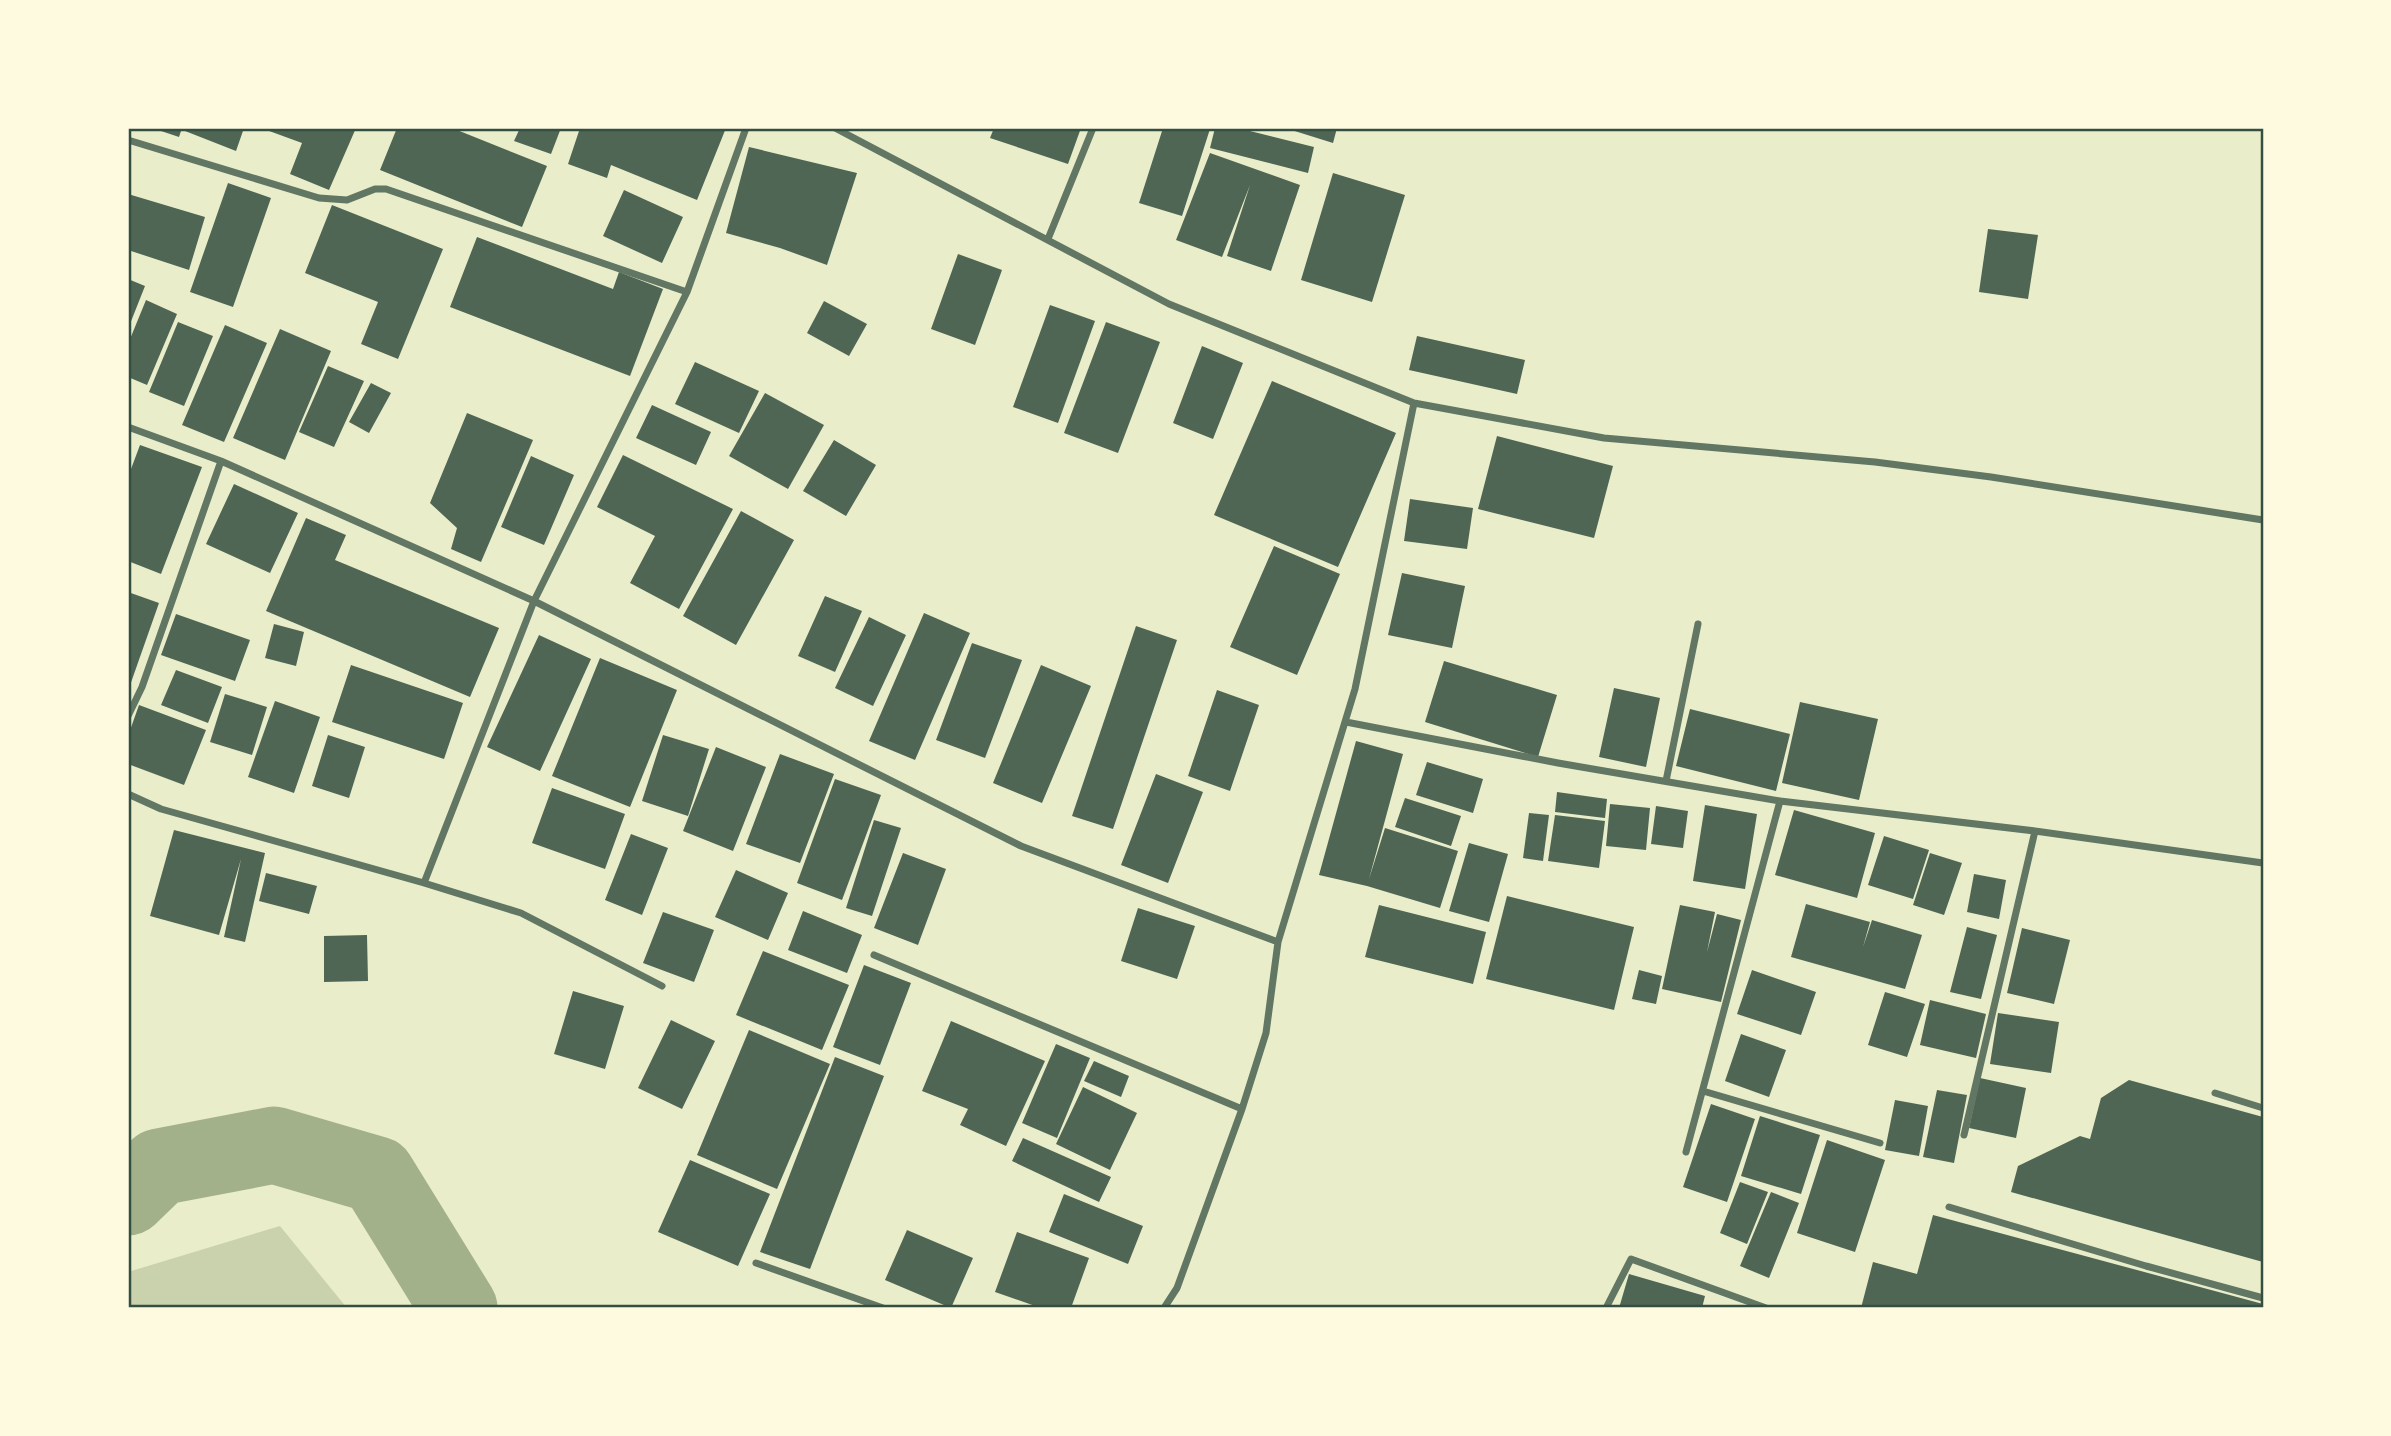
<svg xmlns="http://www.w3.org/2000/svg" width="2391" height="1436" viewBox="0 0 2391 1436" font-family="'Libre Baskerville',serif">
	<rect width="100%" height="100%" fill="#e9edc9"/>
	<path fill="#cad2ad" d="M280 1226 347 1308H128V1272Z"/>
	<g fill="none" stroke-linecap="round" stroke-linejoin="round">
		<path stroke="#a3b18a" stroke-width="77" d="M128 1197 159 1167 274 1145 377 1175 459 1308"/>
	</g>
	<path fill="#4f6655" d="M152 128H182L179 137Z
		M186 128H244L236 151 185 131Z
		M261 128H356L329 190 290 174 302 143Z
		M397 128H452L547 166 522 227 380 170Z
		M520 128H561L551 154 514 141Z
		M580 128H726L697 200 611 165 607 178 568 164Z
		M994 128H1081L1068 164 990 138Z
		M1163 128 1210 129 1182 216 1139 203Z
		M1215 128H1238L1314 147 1308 173 1210 148Z
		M1285 128H1337L1333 143Z
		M749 147 857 173 827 265 780 248 726 233Z
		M1210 153 1300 185 1271 271 1227 256 1250 185 1222 257 1176 240Z
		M1333 173 1405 195 1372 302 1301 280Z
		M228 183 271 198 233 307 190 292Z
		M624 190 683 217 662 263 603 236Z
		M128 194 205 217 189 270 128 250Z
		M332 205 443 249 398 359 361 344 378 302 305 273Z
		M1988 229 2038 235 2028 299 1979 292Z
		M477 237 613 289 619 272 663 289 630 376 450 307Z
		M958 254 1002 270 975 345 931 329Z
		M128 279 145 286 128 329Z
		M146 300 177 314 147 385 128 377V344Z
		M824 301 867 324 849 356 807 333Z
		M1050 305 1095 321 1058 423 1013 407Z
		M178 322 213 336 184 406 149 392Z
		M1106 322 1160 342 1118 453 1064 433Z
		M225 325 267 343 224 442 182 425Z
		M280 329 331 351 285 460 233 438Z
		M1417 336 1525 360 1517 394 1409 370Z
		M1202 346 1243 363 1213 439 1173 423Z
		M695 362 759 391 739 433 675 404Z
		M328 366 364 381 334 447 299 432Z
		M1272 381 1396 433 1338 567 1214 515Z
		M371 383 391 393 369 433 349 422Z
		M765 393 824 425 788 489 729 456Z
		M652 405 711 432 696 465 636 438Z
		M467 413 533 440 481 562 451 549 457 528 430 503Z
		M1497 436 1613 466 1594 538 1478 509Z
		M834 440 876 465 846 516 803 491Z
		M140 445 202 467 161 574 128 561V477Z
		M623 455 733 509 679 609 630 583 655 536 597 507Z
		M531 456 574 475 544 545 501 527Z
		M234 484 298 513 270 573 206 544Z
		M1410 499 1473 508 1467 549 1404 541Z
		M741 511 794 540 736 645 683 616Z
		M306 518 346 535 335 560 499 628 470 697 266 611Z
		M1274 546 1340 574 1297 675 1230 647Z
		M1402 573 1465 586 1452 648 1388 635Z
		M128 592 159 603 128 691Z
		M825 596 862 611 835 672 798 656Z
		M924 613 970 633 915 760 869 741Z
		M176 614 250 640 235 681 161 655Z
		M869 617 906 635 873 706 835 688Z
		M274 624 304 632 296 666 265 658Z
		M1136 626 1177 640 1113 829 1072 816Z
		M539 635 591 659 540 771 487 747Z
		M972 643 1022 660 985 758 936 740Z
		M600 658 677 690 630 807 552 776Z
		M1444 661 1557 695 1538 757 1425 722Z
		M351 665 463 703 444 759 332 722Z
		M1041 665 1091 686 1042 803 993 783Z
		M176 670 222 687 208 723 161 705Z
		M1614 688 1660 698 1646 767 1599 757Z
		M1217 690 1259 705 1230 791 1188 776Z
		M225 694 267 707 252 755 210 742Z
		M275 701 320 717 294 793 248 777Z
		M1800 702 1878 719 1859 800 1782 783Z
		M139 705 206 730 184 785 128 764V736Z
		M1690 709 1790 734 1776 791 1676 766Z
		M328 735 365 747 349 798 312 786Z
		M663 735 709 749 688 816 642 801Z
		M1356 741 1403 754 1369 879 1385 828 1458 851 1440 908 1367 886 1319 875Z
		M716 747 766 767 733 851 683 831Z
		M780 754 834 774 800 863 746 844Z
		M1427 762 1483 779 1473 813 1416 795Z
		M1156 774 1203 792 1168 883 1121 865Z
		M835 779 881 795 842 900 797 883Z
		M552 788 625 814 605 869 532 843Z
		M1557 792 1607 799 1605 818 1555 812Z
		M1405 798 1461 816 1451 846 1395 827Z
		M1610 804 1650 808 1646 850 1606 846Z
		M1705 805 1757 814 1745 889 1693 881Z
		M1656 806 1688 811 1683 848 1651 844Z
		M1794 810 1875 833 1857 898 1775 875Z
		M1529 813 1549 815 1543 861 1523 858Z
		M1555 815 1605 821 1599 868 1548 861Z
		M874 820 901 828 872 916 846 908Z
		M174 830 265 853 245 942 224 937 241 859 219 935 150 916Z
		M631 834 668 848 642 915 605 900Z
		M1884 836 1929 850 1913 899 1868 885Z
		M1469 843 1508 854 1489 922 1449 911Z
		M903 853 946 869 918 945 874 928Z
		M1930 853 1962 863 1944 915 1913 905Z
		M736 870 788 893 768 940 715 917Z
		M266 873 317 886 309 914 259 901Z
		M1974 874 2006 880 1999 919 1967 912Z
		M1507 896 1634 927 1614 1010 1486 979Z
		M1806 904 1870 922 1863 947 1872 920 1922 935 1905 989 1791 957Z
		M1379 905 1486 932 1473 984 1365 957Z
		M1680 905 1715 912 1707 952 1717 914 1741 920 1721 1002 1662 989Z
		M1138 908 1195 926 1177 979 1121 961Z
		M803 911 862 935 847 973 788 950Z
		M663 912 714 930 694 982 643 963Z
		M1967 927 1997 935 1981 999 1950 992Z
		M2022 928 2070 940 2054 1004 2007 993Z
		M367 935 368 981 324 982V936Z
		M763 951 849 985 822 1050 736 1015Z
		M864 965 911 983 880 1065 833 1047Z
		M1639 970 1662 976 1656 1004 1632 999Z
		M1752 970 1816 992 1801 1035 1737 1014Z
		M573 991 624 1006 605 1069 554 1054Z
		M1885 992 1925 1004 1907 1057 1868 1045Z
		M1930 1000 1986 1014 1976 1058 1920 1045Z
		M1998 1013 2059 1022 2051 1073 1990 1064Z
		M671 1020 715 1041 682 1109 638 1088Z
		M951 1021 1045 1061 1006 1146 960 1125 968 1109 922 1091Z
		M749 1030 830 1064 777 1189 697 1155Z
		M1741 1034 1786 1050 1769 1097 1725 1081Z
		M1056 1044 1090 1058 1057 1138 1022 1123Z
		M835 1057 884 1076 810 1269 760 1252Z
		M1094 1061 1129 1076 1121 1097 1084 1081Z
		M1980 1078 2026 1088 2016 1138 1969 1128Z
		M2129 1080 2263 1117V1262L2011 1192 2018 1166 2080 1136 2090 1139 2101 1098Z
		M1083 1087 1137 1113 1110 1170 1056 1144Z
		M1937 1090 1967 1095 1954 1163 1923 1157Z
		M1895 1100 1928 1106 1919 1156 1885 1150Z
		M1711 1104 1755 1119 1727 1202 1683 1187Z
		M1760 1116 1820 1135 1801 1194 1741 1176Z
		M1023 1138 1111 1177 1099 1202 1012 1161Z
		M1827 1140 1885 1160 1855 1252 1797 1233Z
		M690 1160 770 1194 738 1266 658 1232Z
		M1740 1182 1768 1192 1747 1244 1720 1233Z
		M1771 1192 1799 1203 1769 1278 1740 1266Z
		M1064 1194 1143 1226 1128 1264 1049 1232Z
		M1933 1215 2263 1304V1308H1861L1873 1262 1917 1274Z
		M907 1230 973 1258 951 1308 885 1280Z
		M1017 1232 1089 1258 1071 1308H1041L995 1292Z
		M1629 1274 1705 1296 1702 1308H1619Z"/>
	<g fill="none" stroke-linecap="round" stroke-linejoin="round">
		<path stroke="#617663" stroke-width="7" d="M835 128 1169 304 1414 403 1604 438 1875 462 1991 477 2263 520
			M128 140 319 198 347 200 375 189H386L687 292
			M1048 239 1093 128
			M128 427 221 461 534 601 1021 846 1278 942
			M128 716 142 687 221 461
			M1346 722 1558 763 1780 801 2035 831 2263 863
			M1666 781 1698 624
			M128 794 161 809 424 883 521 913 662 986
			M424 883 534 601 687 292 746 128
			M874 955 1242 1109
			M1703 1091 1880 1143
			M2215 1093 2263 1108
			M1964 1135 2035 831
			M1686 1152 1780 801
			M1949 1207 2146 1266 2263 1298
			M756 1263 883 1308
			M1164 1308 1177 1288 1242 1109 1266 1033 1278 942 1355 689 1414 403
			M1606 1308 1631 1259 1766 1308"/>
	</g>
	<rect width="2391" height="1436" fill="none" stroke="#fefae0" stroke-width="259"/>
	<rect x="130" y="130" width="2132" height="1176" fill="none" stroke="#344e41" stroke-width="2.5"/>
</svg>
